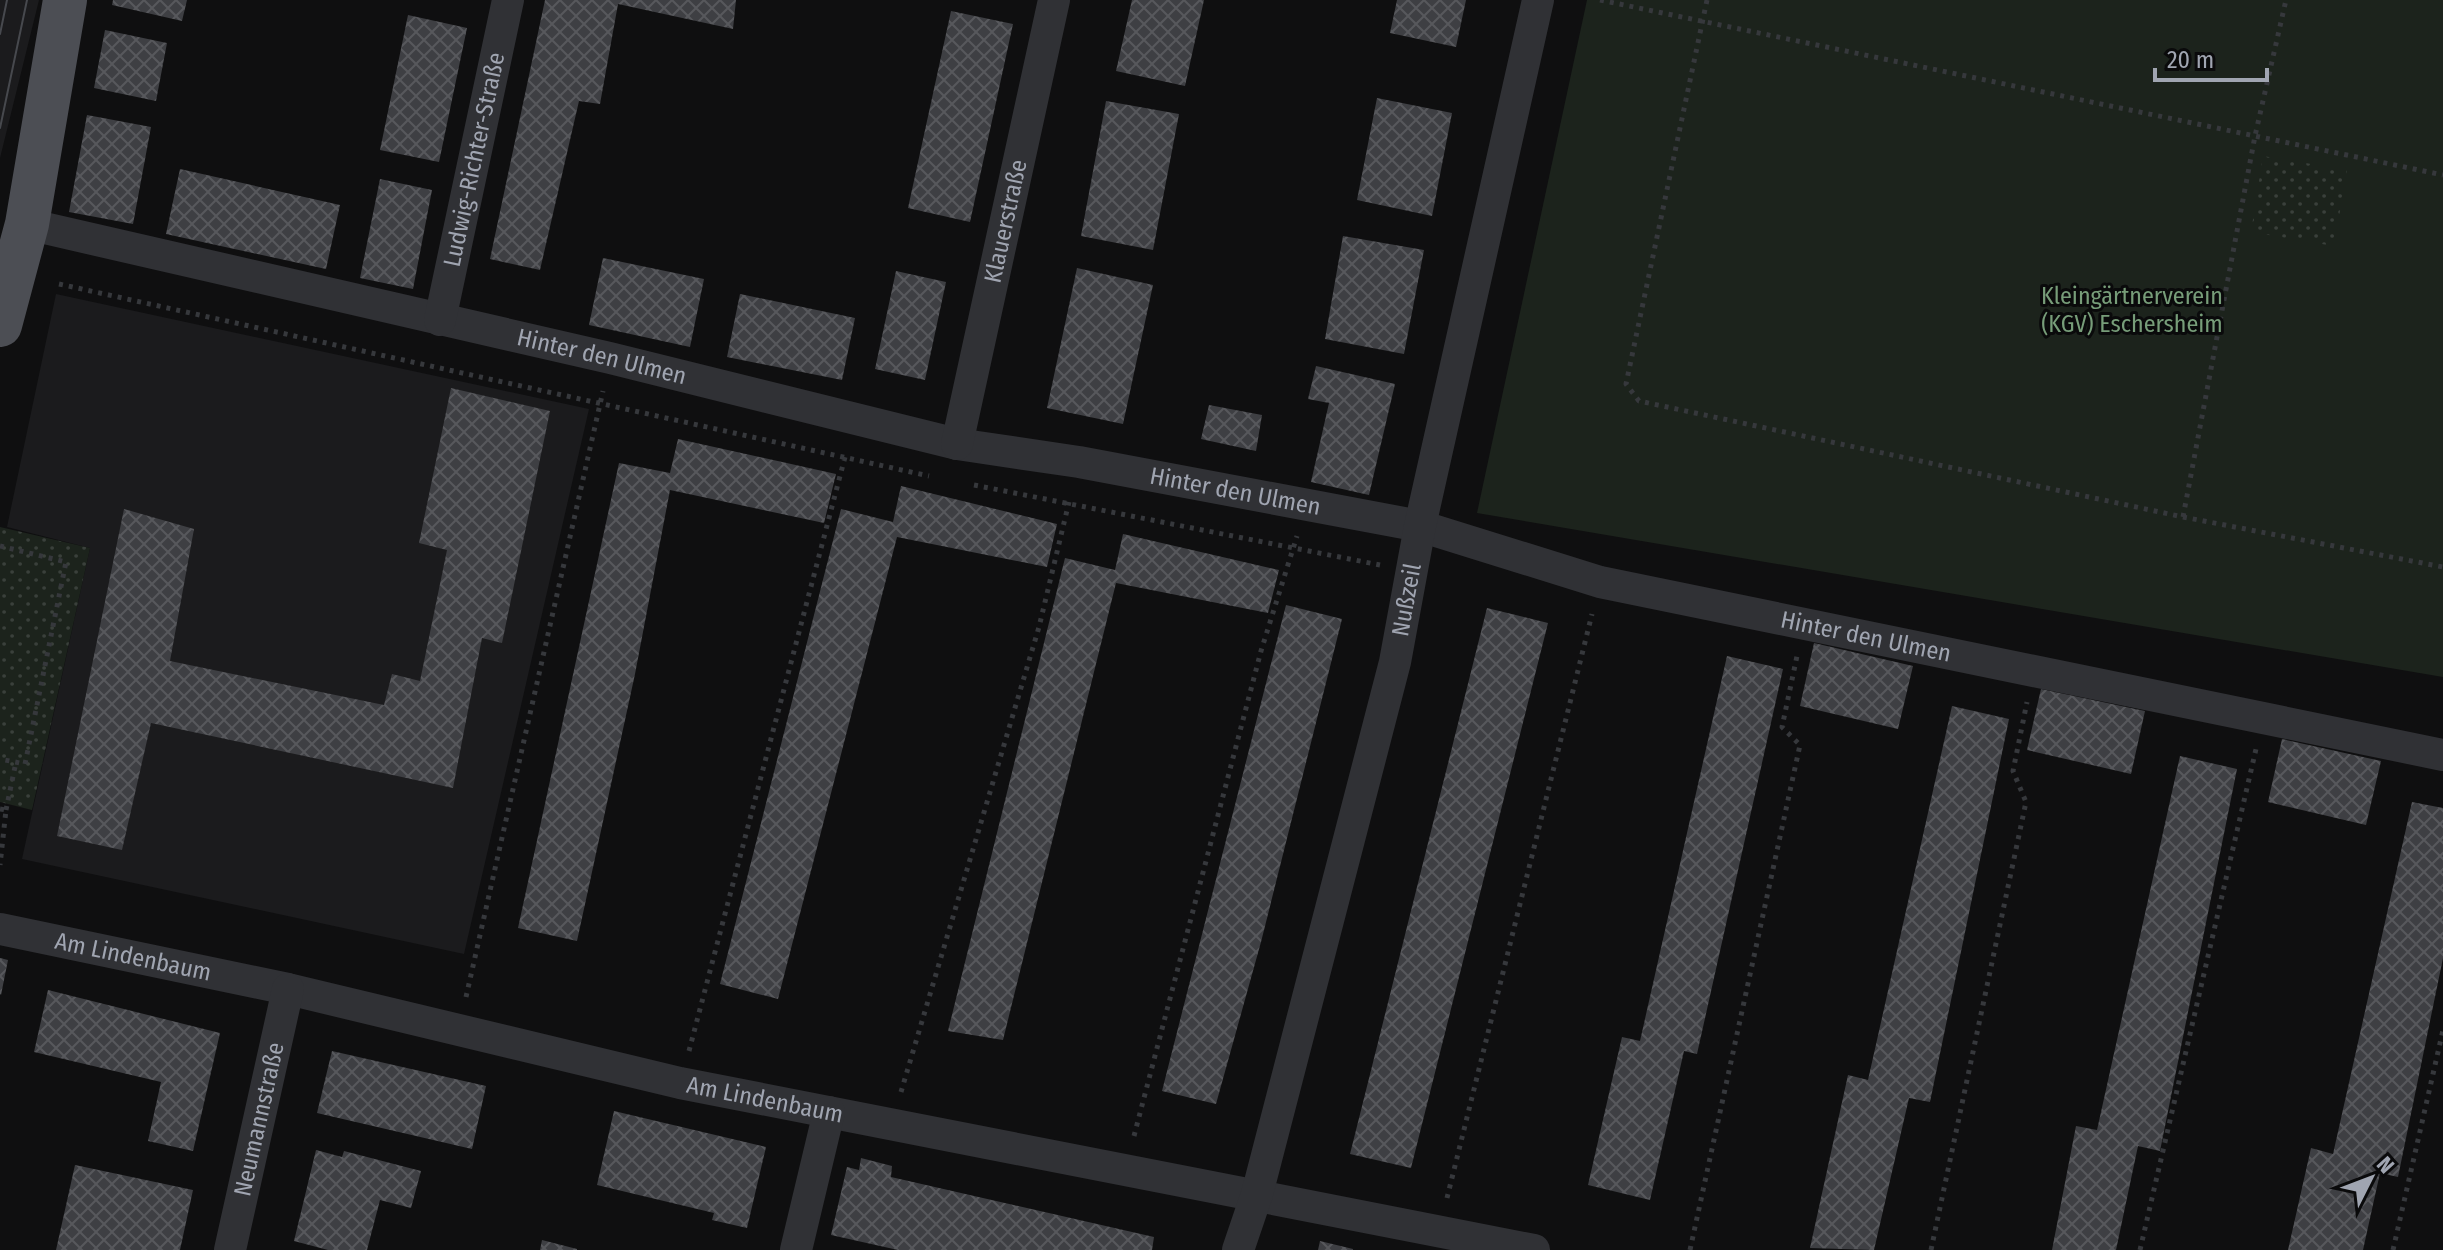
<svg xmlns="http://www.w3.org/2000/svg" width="2443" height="1250" viewBox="0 0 2443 1250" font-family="'Fira Sans Condensed',sans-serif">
	<defs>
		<pattern id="park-dots" width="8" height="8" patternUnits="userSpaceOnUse" patternTransform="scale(2)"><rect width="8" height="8" fill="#1c231c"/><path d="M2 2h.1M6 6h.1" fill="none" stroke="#3a403b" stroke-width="1.8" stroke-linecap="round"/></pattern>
		<pattern id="building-cross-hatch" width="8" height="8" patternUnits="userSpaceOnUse" patternTransform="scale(2)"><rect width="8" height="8" fill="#3e3f43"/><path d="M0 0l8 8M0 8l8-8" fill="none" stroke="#57585c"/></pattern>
	</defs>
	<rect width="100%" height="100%" fill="#0f0f10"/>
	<path fill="#1b1b1d" d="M0 0H39L0 158Z
		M56 294 589 409 464 954 22 859 90 548 7 527Z"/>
	<path fill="#1c231c" d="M1587 0H2443V677L1477 513Z"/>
	<path fill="url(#park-dots)" d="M2263 156 2347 170 2334 246 2251 232Z
		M0 527 90 548 32 810 0 802Z"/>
	<path fill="url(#building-cross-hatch)" d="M113 0H187L182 21 112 5Z
		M545 0H736L733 29 618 4 600 104 579 101 540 270 490 259Z
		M1132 0H1204L1185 86 1116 71Z
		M1397 0H1466L1456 47 1390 33Z
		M951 11 1013 24 970 222 908 208Z
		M408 15 467 28 439 162 380 150Z
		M105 30 167 43 156 101 94 88Z
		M1377 98 1452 113 1432 216 1357 200Z
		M1106 101 1179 114 1153 250 1081 236Z
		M87 115 151 127 133 224 69 212Z
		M180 169 340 205 326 269 166 234Z
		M380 179 432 190 413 289 360 278Z
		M1343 236 1424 250 1404 354 1325 339Z
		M603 258 704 279 690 347 589 325Z
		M1077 268 1153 285 1123 424 1047 408Z
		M896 271 946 282 925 380 875 369Z
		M740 294 855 318 842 380 727 357Z
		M1316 366 1395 384 1369 495 1311 482 1329 403 1308 399Z
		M451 388 550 411 502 643 482 638 453 788 151 723 122 850 57 836 124 509 194 529 170 661 384 705 392 674 420 681 447 550 419 543Z
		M1209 405 1262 415 1256 451 1201 439Z
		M678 439 836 474 824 523 670 490 635 674 577 941 518 928 619 463 670 473Z
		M901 486 1057 524 1047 567 897 537 778 999 720 984 841 509 893 522Z
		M1123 534 1279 570 1268 613 1116 583 1003 1040 948 1031 1065 558 1115 570Z
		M1286 605 1342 619 1261 942 1216 1104 1162 1091Z
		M1487 608 1548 623 1411 1168 1350 1154Z
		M1814 643 1913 666 1898 729 1800 706Z
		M1727 656 1783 669 1697 1054 1684 1051 1650 1200 1588 1185 1622 1037 1640 1041Z
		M2041 689 2145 711 2131 774 2027 750Z
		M1952 706 2009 719 1930 1102 1909 1098 1874 1250 1810 1248 1848 1075 1868 1080Z
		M2282 739 2381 761 2366 825 2268 802Z
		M2180 756 2237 769 2160 1151 2138 1146 2116 1250H2052L2076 1126 2097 1130Z
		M2412 802 2443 808V958L2398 1177 2380 1173 2363 1250H2288L2311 1148 2333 1154Z
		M0 958 8 960 1 995 0 994Z
		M48 990 220 1033 193 1151 148 1141 161 1082 34 1052Z
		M332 1051 486 1086 472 1149 317 1113Z
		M614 1111 766 1147 747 1228 712 1220 714 1213 597 1185Z
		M316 1150 342 1157 344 1151 421 1171 411 1208 380 1200 367 1250H328L294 1241Z
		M861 1158 892 1166 891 1177 1154 1237 1152 1250H898L831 1235 847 1167 859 1170Z
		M75 1165 193 1190 180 1250H56Z
		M542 1240 577 1249V1250H540Z
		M1320 1241 1353 1249V1250H1318Z"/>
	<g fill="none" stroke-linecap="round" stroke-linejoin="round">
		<path stroke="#36383c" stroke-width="5" stroke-dasharray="4 6" stroke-linecap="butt" d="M1600 0 2443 175
			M1707 0 1626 384 1639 401 2183 517 2443 567
			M59 284 929 476
			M974 485 1380 565
			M2183 517 2255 136 2286 0
			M0 546 66 562 25 764 0 759
			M0 809 6 810 0 865
			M6 810 16 762
			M466 997 603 391
			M689 1051 845 457
			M901 1092 1039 627 1069 502
			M1134 1136 1261 651 1297 536
			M1447 1198 1592 614
			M1690 1250 1800 745 1782 727 1797 656
			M1931 1250 2026 802 2013 771 2027 702
			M2140 1250 2256 749
			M2393 1250 2443 1030"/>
		<g stroke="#303135" stroke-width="32">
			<path id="s1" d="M27 224 610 358 957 444 1079 462 1420 526 1600 582 2443 755"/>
			<path id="s2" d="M440 320 508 0"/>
			<path id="s3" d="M957 444 1054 0"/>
			<path id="s4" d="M0 929 288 989 680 1083 1534 1250"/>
			<path id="s5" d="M230 1250 288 989"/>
			<path d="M796 1250 829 1112"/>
			<path id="s6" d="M1238 1250 1257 1194 1395 662 1420 526 1538 0"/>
		</g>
		<path stroke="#4c4e54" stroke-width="44" d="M0 325 27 224 65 0"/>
		<path stroke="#47494e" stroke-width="2" d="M0 34 7 0
			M0 128 27 0"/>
	</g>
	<g text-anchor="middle" stroke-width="6" stroke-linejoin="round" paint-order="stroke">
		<g font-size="24" fill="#a0a5b1" stroke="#0a0a0b">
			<text dy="8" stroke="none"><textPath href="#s2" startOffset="164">Ludwig-Richter-Straße</textPath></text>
			<text dy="8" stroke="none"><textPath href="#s3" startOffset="228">Klauerstraße</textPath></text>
			<text dy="8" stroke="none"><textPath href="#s1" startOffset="590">Hinter den Ulmen</textPath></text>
			<text dy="8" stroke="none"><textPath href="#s1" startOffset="1238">Hinter den Ulmen</textPath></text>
			<text dy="8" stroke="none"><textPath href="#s6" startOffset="672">Nußzeil</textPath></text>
			<text dy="8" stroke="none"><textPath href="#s1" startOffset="1886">Hinter den Ulmen</textPath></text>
			<text dy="8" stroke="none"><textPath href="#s4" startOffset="136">Am Lindenbaum</textPath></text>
			<text dy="8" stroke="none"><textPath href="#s4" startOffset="784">Am Lindenbaum</textPath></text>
			<text dy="8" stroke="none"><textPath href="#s5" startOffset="134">Neumannstraße</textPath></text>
		</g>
		<g font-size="24" fill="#779d79" stroke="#0a0a0b">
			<text x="2132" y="304">Kleingärtnerverein<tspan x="2132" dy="28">(KGV) Eschersheim</tspan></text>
		</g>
	</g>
	<g transform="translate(2371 1178) rotate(48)" stroke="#0a0a0b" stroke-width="6" paint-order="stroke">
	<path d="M0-6L14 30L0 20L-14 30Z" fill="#a0a5b1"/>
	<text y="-12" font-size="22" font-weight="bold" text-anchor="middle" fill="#a0a5b1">N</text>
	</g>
	<path d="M2155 68v12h112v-12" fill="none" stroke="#a0a5b1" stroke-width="4"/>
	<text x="2167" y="68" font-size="24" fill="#a0a5b1" stroke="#0a0a0b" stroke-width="6" paint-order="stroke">20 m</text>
</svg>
